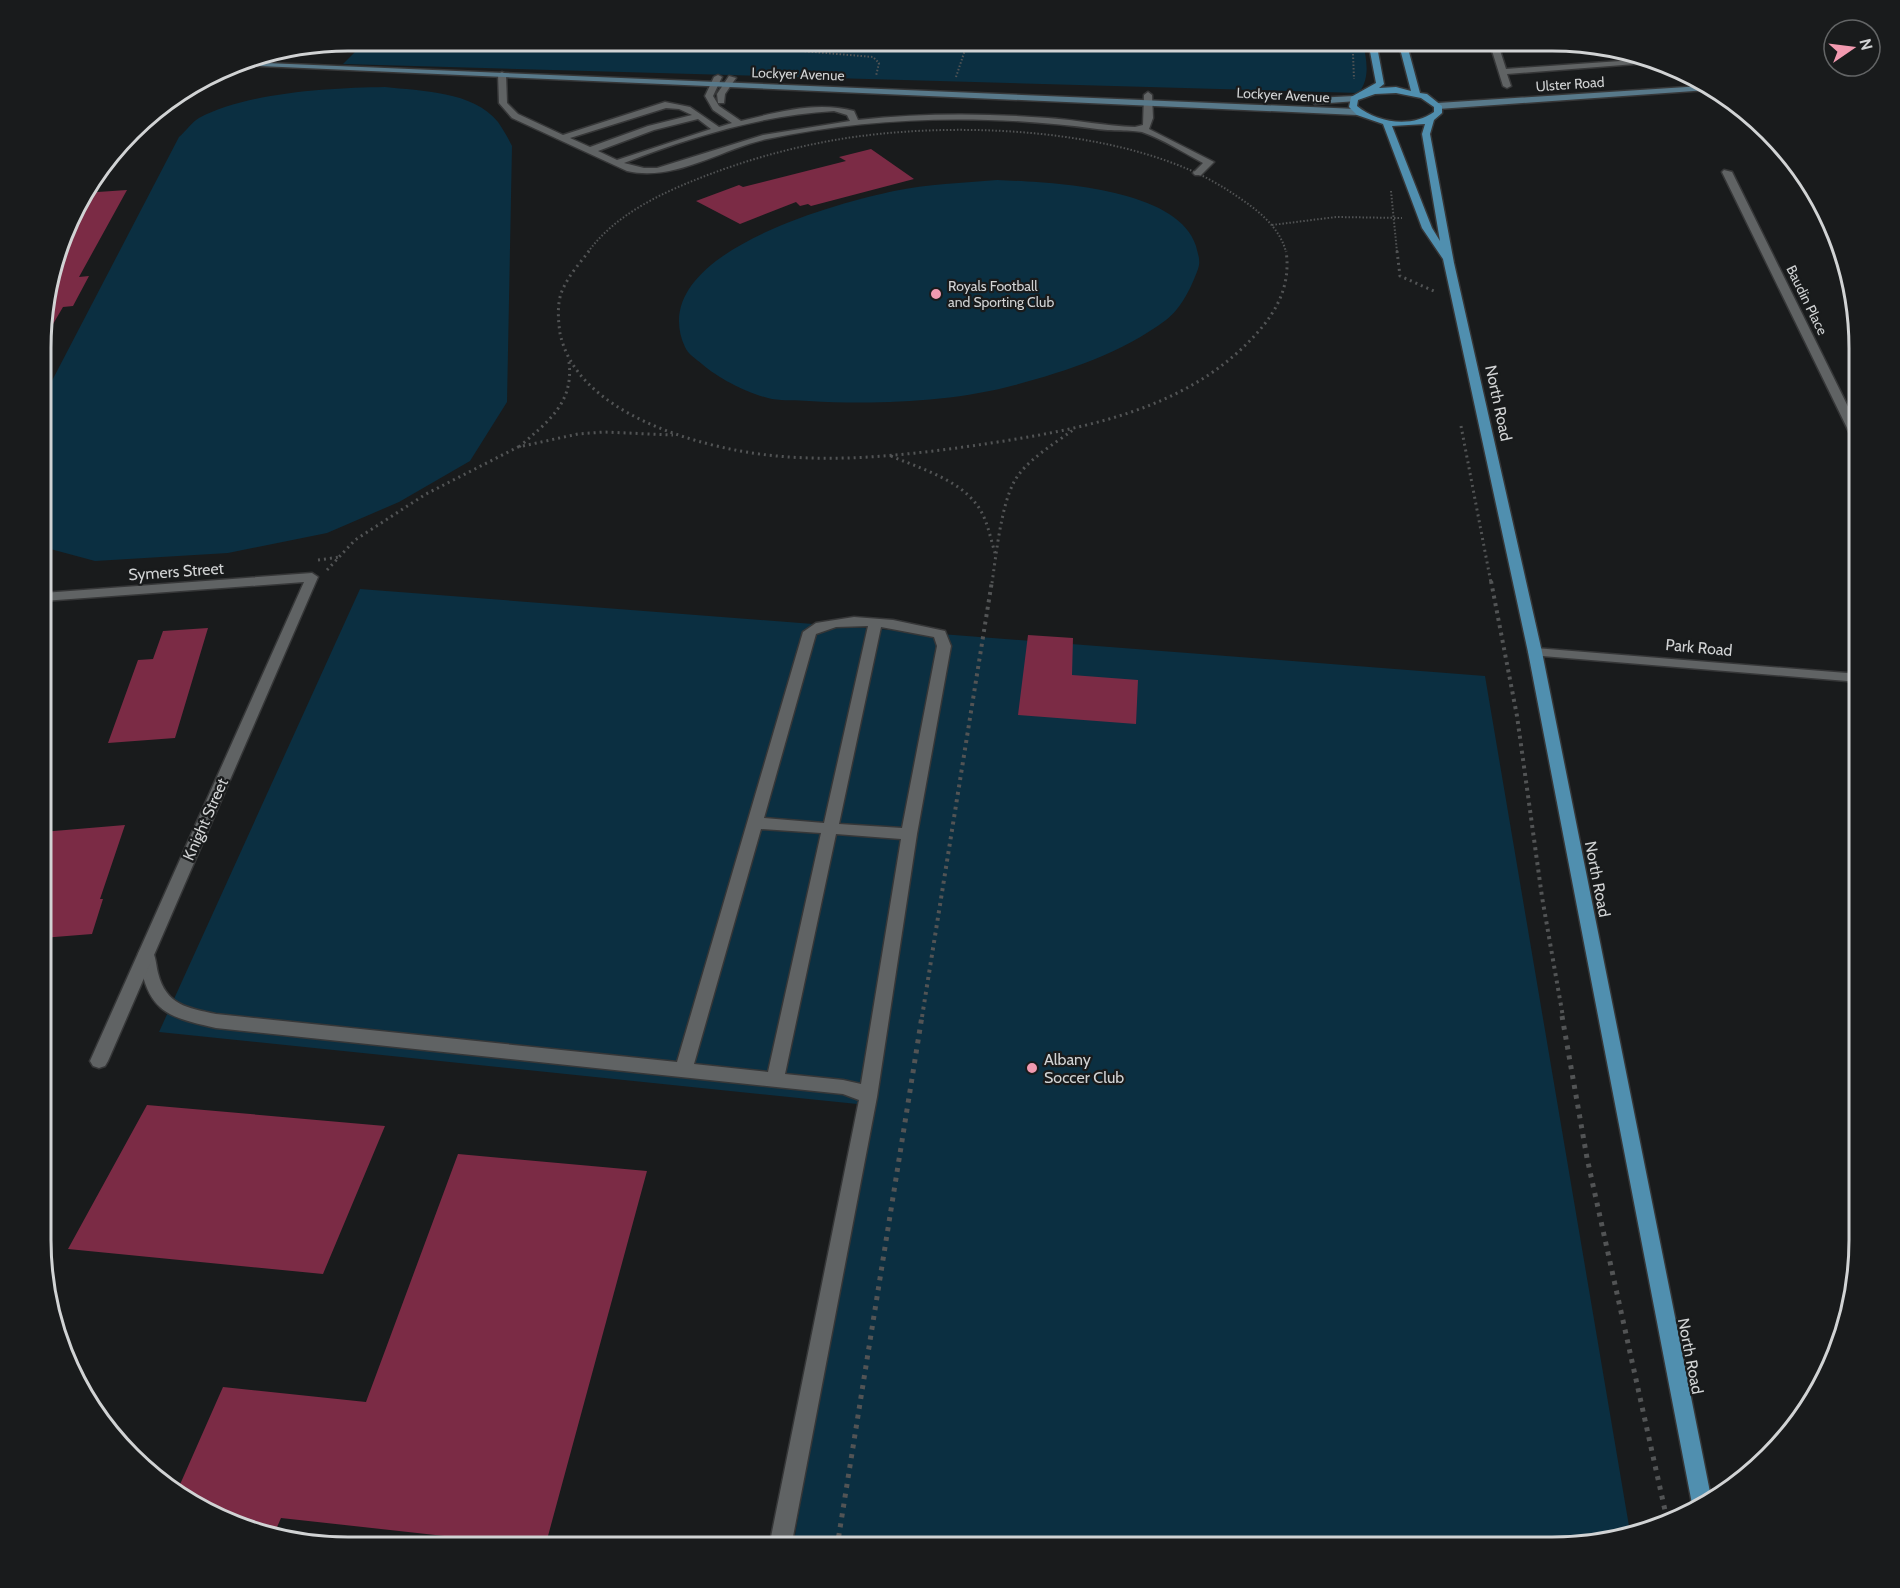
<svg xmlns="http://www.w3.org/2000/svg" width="1900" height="1588" viewBox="0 0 1900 1588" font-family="Cabin,sans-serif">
	<rect width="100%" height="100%" fill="#191b1c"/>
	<path fill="#0b2f41" d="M366 41H1363C1366 60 1371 76 1359 93L343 64Z
		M385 87C421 91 473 91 498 122 503 129 508 138 512 146L507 402 470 461 399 502 327 533 228 553 95 561 43 547V398L179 137C186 131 192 122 199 118 248 92 330 88 385 87Z
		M997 180C1047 182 1178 187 1196 246 1198 255 1201 260 1198 269 1192 286 1181 309 1166 320 1122 353 1067 371 1015 385 953 402 873 405 809 401 797 400 784 401 772 399 749 394 719 379 702 364 696 359 688 354 685 347 643 255 833 204 894 191 927 184 963 183 997 180Z
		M360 589 1485 676 1630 1532 1552 1547H793L867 1105 159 1032Z"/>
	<path fill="#7b2b45" d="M871 149 914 179 811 206 808 204 800 206 796 202 740 224 696 201 739 185 743 187 846 161 839 157Z
		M127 190 79 277 89 276 73 306 63 307 46 336 43 335V308L82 195 83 193Z
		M208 628 175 738 108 743 138 660 153 659 163 631Z
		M1028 635 1073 638 1072 675 1138 680 1136 724 1018 715Z
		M125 825 100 899H103L92 934 42 938V832Z
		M147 1105 385 1126 323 1274 68 1249Z
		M458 1154 647 1171 545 1547 281 1518 274 1534 230 1524 178 1489 223 1387 366 1402Z"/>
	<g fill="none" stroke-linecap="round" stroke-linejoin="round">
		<g stroke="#363738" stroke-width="3">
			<path id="service" d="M502 72 506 74 507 103 518 114 563 135 665 102 690 107 719 127 732 123 713 110 705 96 714 77 718 75 722 77 713 96 719 106 741 121C778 112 816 101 854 111L858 120C921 113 985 113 1048 118 1077 120 1106 126 1135 127L1143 125 1144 95 1148 92 1152 95 1153 118 1149 129 1214 162 1201 175H1195L1193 173 1203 163C1184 153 1163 139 1142 132 1133 130 1109 131 1097 129 988 114 875 116 767 139 721 149 675 182 627 171L512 118 499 103 498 74ZM666 108 679 109 692 115 648 126 590 147 570 138ZM834 111 847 115 850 121 763 135 657 168H644L624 163C691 137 762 115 834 111ZM698 119 711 129 617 160 598 151 654 130Z
				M729 76 736 78 725 94 724 103H718L717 94Z
				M854 617 893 620 945 631 951 646 917 834 877 1097 791 1547H769L859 1100 843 1094 216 1028C162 1016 148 1010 138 954L140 950 146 948 152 950C156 957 156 965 158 973 166 1005 187 1008 216 1014L677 1062 803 632 816 623ZM868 626 824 823 764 818 816 634 836 627ZM881 627 934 637 937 646 902 828 839 824ZM761 829 821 833 768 1072 694 1064ZM836 834 901 839 861 1084 843 1080 785 1074Z"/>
		</g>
		<g stroke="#363738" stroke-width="3">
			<path id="minor" d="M1489 41H1497L1506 69 1649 59 1661 62 1507 74 1511 86 1507 88 1503 86Z
				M1724 170 1732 172 1859 429V443L1853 440 1722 172Z
				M312 573 318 577 108 1061 105 1066 99 1068 93 1066 90 1061 304 582 43 601V593Z
				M1535 648 1859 674V682L1530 655 1528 652 1530 649Z"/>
		</g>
		<g stroke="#363738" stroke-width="3">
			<path id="secondary" d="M241 62 1357 109 1361 112 1357 115 235 65Z
				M1702 86 1708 90 1438 109 1434 106 1438 103Z
				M1354 96 1358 99 1357 101 1315 104 1311 101 1315 98Z"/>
		</g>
		<g stroke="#363738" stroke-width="3">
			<path id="primary" d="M1368 41H1376L1384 84 1379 88 1396 87 1411 91 1398 41H1406L1420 93 1427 94 1442 106V113L1434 120 1430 134 1454 263 1542 652 1711 1497 1693 1509 1528 652 1443 259 1422 228 1383 124 1357 115 1349 107 1351 97 1376 83ZM1396 93 1421 98 1434 107V112C1412 128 1377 123 1357 106L1358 100 1375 94ZM1425 124 1422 134 1440 241 1432 228 1392 126Z"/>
		</g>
		<path stroke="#525455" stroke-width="2" stroke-dasharray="1.5 2" stroke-linecap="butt" d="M531 41 642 49 735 41
			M775 41 802 51 873 57 879 63 876 76
			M1353 54 1354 79
			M956 77 968 41
			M1391 191 1397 252
			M1272 225 1336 217 1402 218
			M588 252C614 216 659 194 700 178 743 161 789 148 835 140 949 120 1130 126 1229 191 1252 206 1279 224 1286 252"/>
		<path stroke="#525455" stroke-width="3" stroke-dasharray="2 4" stroke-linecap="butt" d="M589 251C580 263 568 276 562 291 557 303 558 320 560 333 576 413 698 447 767 455 838 463 908 455 978 445 1077 430 1187 412 1257 333 1278 310 1291 283 1286 251
			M1397 251 1400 276 1436 292
			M1461 426 1491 583
			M519 447C547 422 574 404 569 362
			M891 456C919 468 958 479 977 505 987 518 990 537 995 553
			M318 560 340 557
			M327 570 355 540 426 494 518 447 578 434 604 432 673 435
			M992 583C996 556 1001 506 1014 482 1025 461 1054 444 1073 430"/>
		<path stroke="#525455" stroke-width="4" stroke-dasharray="3 4.5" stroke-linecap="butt" d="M1491 581 1517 716 1542 897 1563 1017
			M922 1017 992 581"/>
		<path stroke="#525455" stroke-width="5" stroke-dasharray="4 6" stroke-linecap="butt" d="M1562 1016 1587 1158 1668 1524
			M837 1547 922 1016"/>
		<use href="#service" fill="#606364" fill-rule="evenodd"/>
		<use href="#minor" fill="#606364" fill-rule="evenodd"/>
		<use href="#secondary" fill="#58798a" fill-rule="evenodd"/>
		<use href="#primary" fill="#508faf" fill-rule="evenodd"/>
	</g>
	<g fill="#f29ab0" stroke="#191b1c" stroke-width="2">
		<circle cx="936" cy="294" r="6"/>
		<circle cx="1032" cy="1068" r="6"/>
	</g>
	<g text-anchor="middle" stroke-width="4.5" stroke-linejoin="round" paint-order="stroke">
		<g font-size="14" fill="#d1d3d4" stroke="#191b1c">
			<text transform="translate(798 74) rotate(2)" y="5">Lockyer Avenue</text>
			<text transform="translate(1570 84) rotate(-4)" y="5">Ulster Road</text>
			<text transform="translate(1283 95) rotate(3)" y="5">Lockyer Avenue</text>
			<text transform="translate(1807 300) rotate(64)" y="5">Baudin Place</text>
		</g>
		<g font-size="14" fill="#d1d3d4" stroke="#191b1c" text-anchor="start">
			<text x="948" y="291">Royals Football<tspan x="948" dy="16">and Sporting Club</tspan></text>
		</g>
		<g font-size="16" fill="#d1d3d4" stroke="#191b1c">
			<text transform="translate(1499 403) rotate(78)" y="6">North Road</text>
			<text transform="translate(176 571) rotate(-4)" y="6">Symers Street</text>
			<text transform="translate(1699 647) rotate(5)" y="6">Park Road</text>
			<text transform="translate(205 819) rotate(-66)" y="6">Knight Street</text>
			<text transform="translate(1598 879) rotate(79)" y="6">North Road</text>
			<text transform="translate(1691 1356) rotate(79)" y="6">North Road</text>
		</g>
		<g font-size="16" fill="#d1d3d4" stroke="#191b1c" text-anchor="start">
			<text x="1044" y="1065">Albany<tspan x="1044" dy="18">Soccer Club</tspan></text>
		</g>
	</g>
	<path d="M0 0H1900V1588H0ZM348 51H1552A297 297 0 0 1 1849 348V1240A297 297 0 0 1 1552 1537H348A297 297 0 0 1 51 1240V348A297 297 0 0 1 348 51Z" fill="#191b1c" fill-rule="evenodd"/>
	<path fill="none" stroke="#d1d3d4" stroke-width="3" d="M348 51H1552A297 297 0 0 1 1849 348V1240A297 297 0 0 1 1552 1537H348A297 297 0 0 1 51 1240V348A297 297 0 0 1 348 51Z"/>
	<g transform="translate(1852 48) rotate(76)"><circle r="28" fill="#191b1c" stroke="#636566" stroke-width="1.5"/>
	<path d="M0-4.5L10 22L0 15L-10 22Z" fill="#f29ab0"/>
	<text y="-9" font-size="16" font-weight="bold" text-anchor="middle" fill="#d1d3d4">N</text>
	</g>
</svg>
